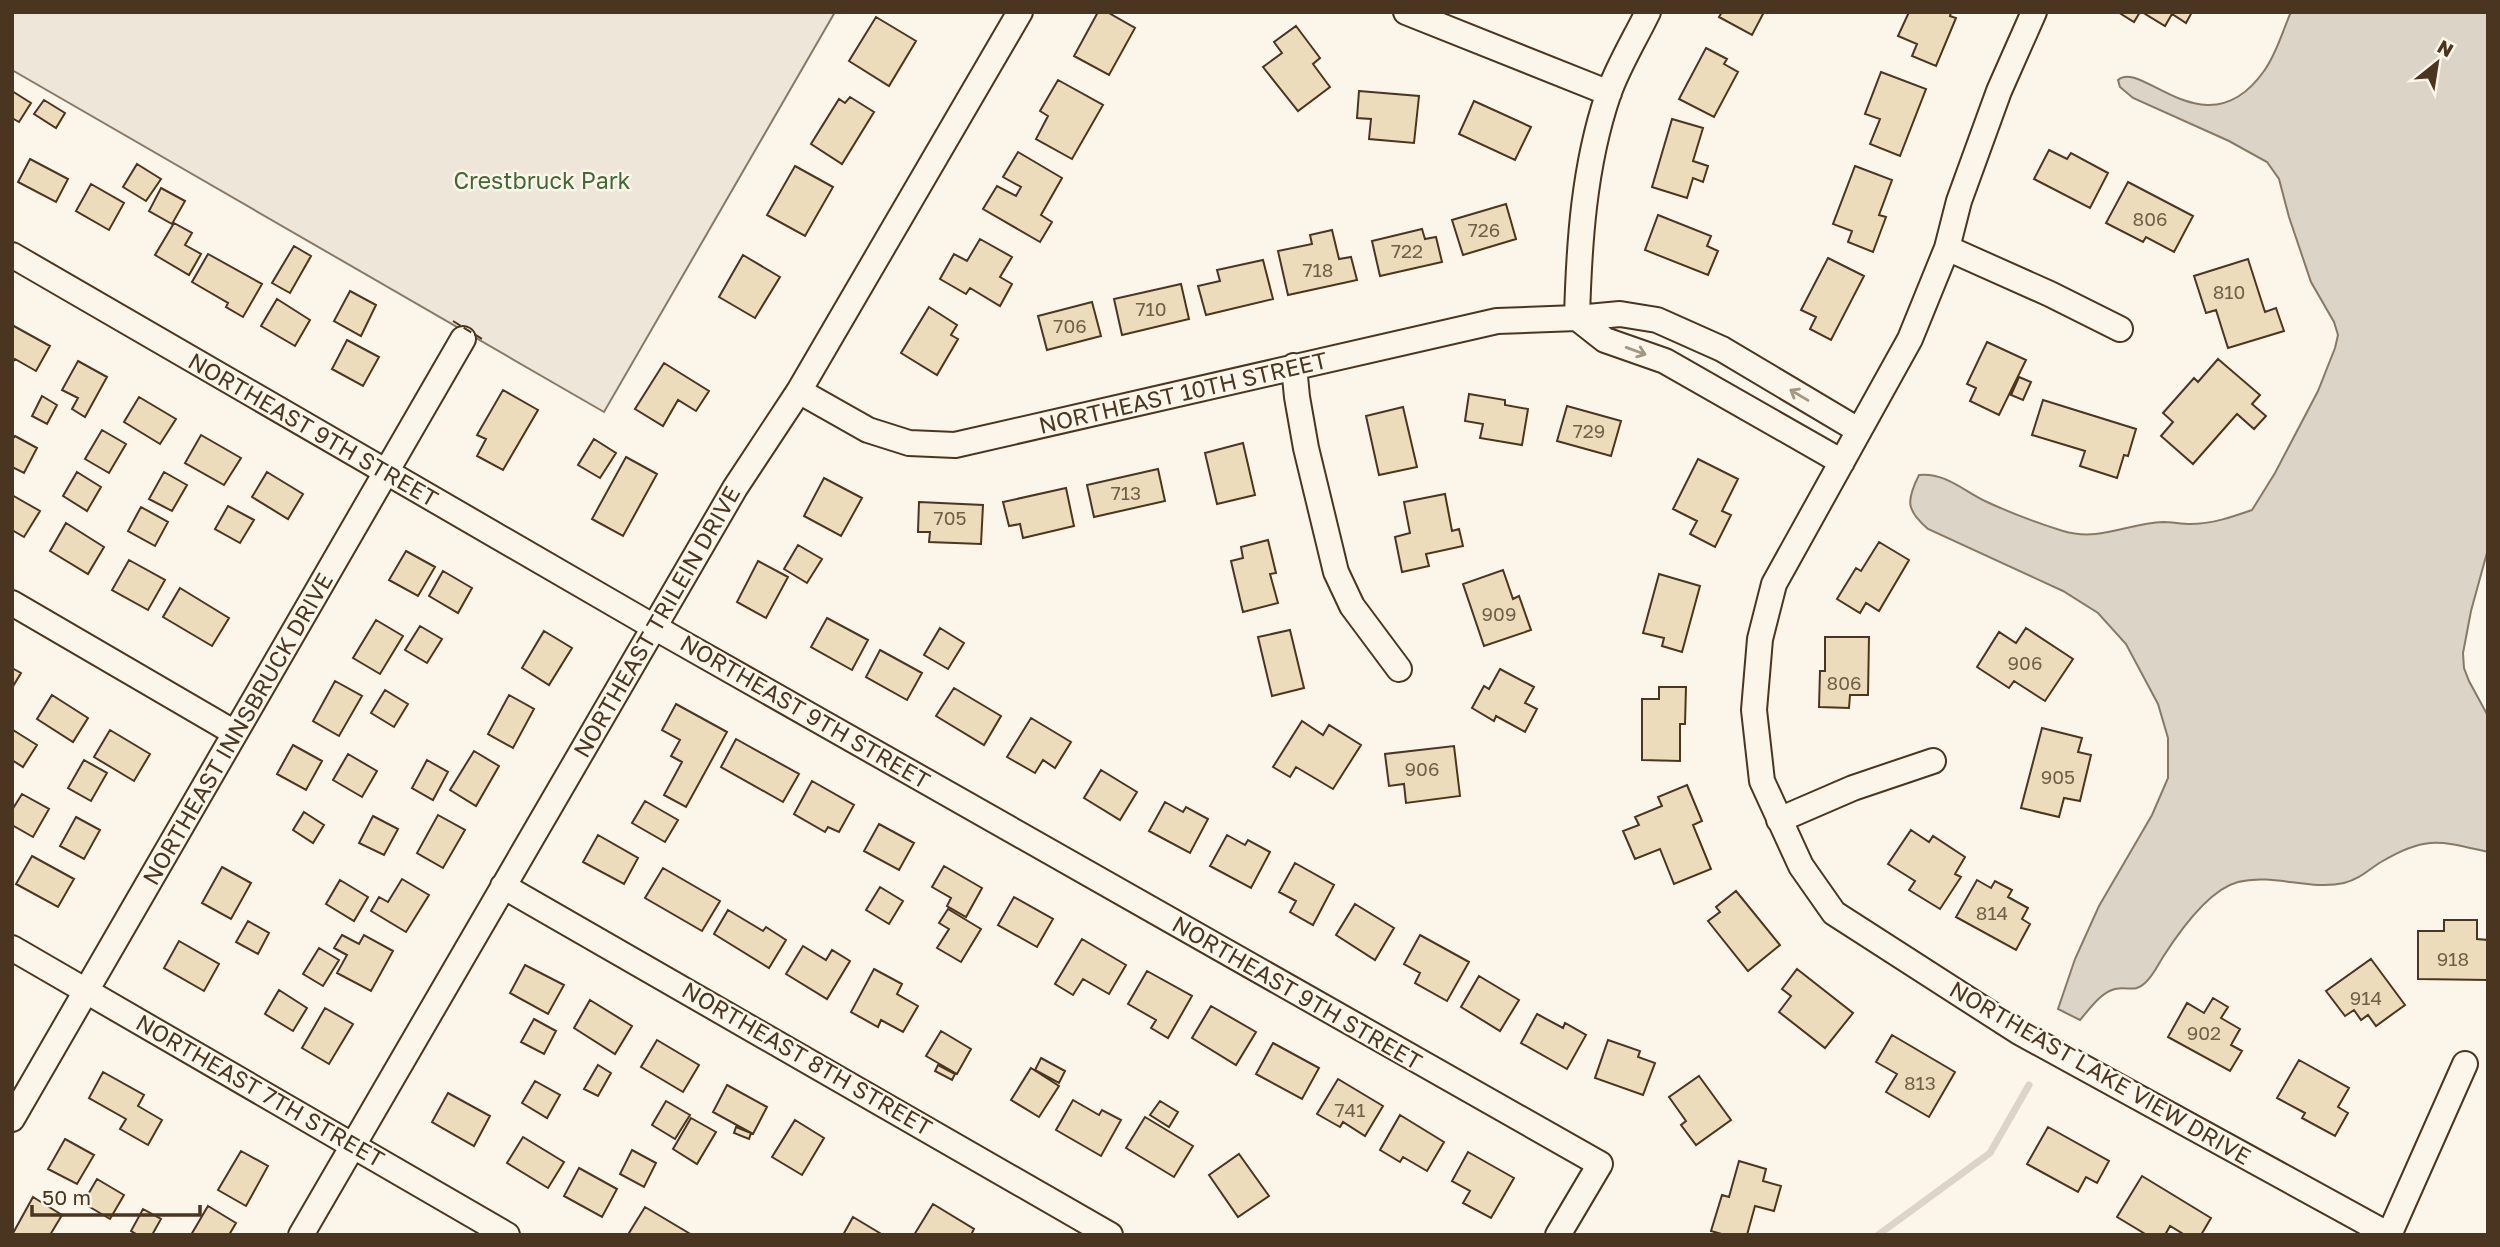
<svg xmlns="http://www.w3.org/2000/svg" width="2500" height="1247" viewBox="0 0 2500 1247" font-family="'Golos Text',sans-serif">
	<rect width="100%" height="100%" fill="#fbf6e9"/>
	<path fill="#ede6d9" stroke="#887966" stroke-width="2" d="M12 12H835L604 412 12 70Z"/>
	<path fill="#dcd4c6" stroke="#887966" stroke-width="2" d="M2291 12H2488V549L2471 611 2463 653 2464 668 2469 681 2488 716V852C2440 841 2426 835 2381 862 2368 870 2360 879 2344 883 2310 891 2273 873 2238 882 2208 890 2179 932 2163 957 2158 965 2153 976 2145 983 2135 993 2128 986 2115 989 2101 992 2089 1010 2080 1020L2058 1009 2075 959 2099 906 2152 815 2168 778V738L2158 704 2126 644 2098 613 2063 591 1928 529C1906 510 1906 501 1919 475 1945 472 1965 492 1987 502 2011 513 2037 523 2063 531 2100 542 2128 523 2163 522 2172 522 2181 524 2190 524 2212 524 2232 517 2252 510L2275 473 2318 391 2335 348 2338 335 2334 322 2311 282 2289 217 2279 179 2267 162 2229 141 2133 98 2120 87 2118 80C2141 58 2206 153 2264 71 2277 53 2282 32 2291 12Z"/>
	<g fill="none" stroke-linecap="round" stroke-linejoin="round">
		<path stroke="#dcd4c6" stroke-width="7" d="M1878 1235 1990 1153 2029 1085"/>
	</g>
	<path fill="#ecdcbc" stroke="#4a3520" stroke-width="2" d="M1098 12H1107L1135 28 1109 75 1074 56Z
		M1722 12H1764L1752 35 1719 17Z
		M1909 12H1951L1950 16 1956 18 1936 66 1912 56 1917 44 1898 36Z
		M2118 12H2140L2134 22Z
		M2142 12H2192L2186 23 2172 14 2165 26Z
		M876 17 916 41 889 86 849 61Z
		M1296 26 1320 58 1313 64 1330 87 1298 111 1263 67 1282 53 1274 42Z
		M1706 48 1727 59 1724 64 1738 72 1714 117 1679 99Z
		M1881 72 1926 89 1900 156 1870 144 1880 119 1865 114Z
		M1058 80 1103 105 1072 159 1036 139 1048 116 1040 111Z
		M12 91 31 103 19 122 12 118Z
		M1359 91 1419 96 1414 143 1369 139 1371 119 1357 118Z
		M850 97 874 112 842 164 811 144 839 99 845 103Z
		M44 100 65 113 56 128 34 114Z
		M1474 101 1531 127 1515 160 1459 134Z
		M1672 119 1703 128 1693 161 1708 166 1703 182 1693 178 1687 198 1652 187Z
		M2049 150 2067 159 2071 153 2108 173 2090 208 2034 179Z
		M1018 152 1062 178 1041 215 1052 222 1040 242 983 209 997 186 1016 196 1021 187 1003 177Z
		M30 159 68 179 56 202 18 182Z
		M137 164 161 179 146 201 123 187Z
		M795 166 833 187 805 236 767 215Z
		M1855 166 1892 180 1879 215 1886 217 1873 252 1848 242 1852 231 1833 224Z
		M2128 182 2193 216 2174 252 2146 237 2143 242 2106 223Z
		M91 184 124 203 109 230 76 211Z
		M161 188 185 201 172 224 149 211Z
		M1506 204 1516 239 1463 255 1452 220Z
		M1658 215 1711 236 1707 246 1718 251 1708 275 1645 250Z
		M174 223 192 233 185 245 201 254 189 275 155 255Z
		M1422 229 1425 239 1436 237 1442 262 1380 276 1372 241Z
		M1332 230 1339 259 1351 257 1357 280 1288 295 1278 251 1312 244 1310 235Z
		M980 239 1012 257 1000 277 1012 284 1000 306 970 288 966 294 940 279 954 254 967 261Z
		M294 246 311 256 290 293 272 283Z
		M208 254 262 284 243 317 226 307 228 303 192 282Z
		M743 255 780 277 755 318 719 297Z
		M1828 258 1864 276 1831 340 1810 329 1816 317 1801 310Z
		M2248 259 2265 312 2276 308 2284 331 2228 348 2216 310 2206 313 2194 276Z
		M1263 260 1273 299 1206 315 1198 286 1220 281 1217 270Z
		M1181 284 1189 319 1122 335 1114 299Z
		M350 291 376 305 361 336 334 321Z
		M277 299 310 320 295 346 261 326Z
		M1092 302 1101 336 1047 350 1038 316Z
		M929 307 957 325 951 335 958 339 937 375 901 353Z
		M12 325 50 346 36 371 15 359 12 363Z
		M347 340 379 357 363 386 332 369Z
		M1987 342 2026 360 1999 415 1970 401 1976 388 1967 384Z
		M2218 359 2260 395 2252 404 2266 416 2254 429 2237 414 2193 464 2161 436 2173 422 2163 413 2194 378 2198 382Z
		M78 361 107 377 85 417 72 409 78 398 62 390Z
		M664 363 709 391 696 411 678 400 663 426 635 409Z
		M2019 377 2031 382 2023 400 2011 395Z
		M503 390 538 410 503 470 477 456 486 439 477 435Z
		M1469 394 1505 400V405L1528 409 1522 445 1480 438 1483 424 1465 421Z
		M42 396 57 405 47 424 32 416Z
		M139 397 176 419 160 444 124 422Z
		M2043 400 2136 429 2128 456 2124 455 2117 478 2080 466 2085 451 2032 435Z
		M1567 406 1621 421 1611 456 1557 441Z
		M1403 407 1417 467 1379 475 1366 416Z
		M102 430 126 444 109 473 85 459Z
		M201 435 241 458 224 485 185 463Z
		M15 436 37 448 24 473 12 467V440Z
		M594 439 616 453 600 478 578 465Z
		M1243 443 1255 495 1217 504 1205 453Z
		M626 457 657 474 623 536 592 519Z
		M1698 459 1738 479 1722 511 1731 515 1715 547 1690 534 1697 521 1673 509Z
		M1158 469 1165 501 1094 517 1087 485Z
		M77 472 101 487 87 511 63 496Z
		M164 472 187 485 172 511 149 499Z
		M267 472 303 494 288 519 252 497Z
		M824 478 862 498 841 536 804 516Z
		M1066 488 1074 526 1023 538 1020 524 1009 526 1003 502Z
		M1445 494 1452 531 1459 529 1463 546 1426 554 1429 566 1402 572 1395 537 1410 533 1404 502Z
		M12 495 40 511 24 537 12 530Z
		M919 502 983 505 981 544 929 542 930 532H918Z
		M228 506 254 520 240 543 215 529Z
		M141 507 168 522 155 546 128 531Z
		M66 523 104 547 88 574 50 551Z
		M1268 540 1276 573 1270 574 1278 603 1243 612 1231 561 1243 558 1241 547Z
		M1879 542 1909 560 1879 611 1866 603 1860 613 1837 599 1856 568 1861 571Z
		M798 545 822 559 807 583 784 569Z
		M406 551 435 567 418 596 389 580Z
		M129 560 165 580 148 610 112 590Z
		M758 561 788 577 766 618 737 602Z
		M1503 570 1513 599 1519 596 1531 630 1484 646 1463 584Z
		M443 571 472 588 458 613 429 596Z
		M1659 574 1700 586 1682 652 1662 646 1664 638 1643 633Z
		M180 588 229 618 212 646 163 617Z
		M827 618 868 640 852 670 811 647Z
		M376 620 403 636 380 674 353 658Z
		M420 626 442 639 427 663 405 650Z
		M940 628 964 643 948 669 924 655Z
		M2026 628 2073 659 2045 701 2014 681 2009 688 1977 667 1999 632 2016 643Z
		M1290 630 1304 688 1272 696 1258 637Z
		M544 631 572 648 549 685 522 668Z
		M1825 637H1869L1868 695H1850L1849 708 1819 707 1820 671H1825Z
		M880 650 922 673 907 700 866 677Z
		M12 668 21 673 12 688Z
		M1500 669 1534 687 1525 703 1537 709 1525 732 1496 716 1494 721 1472 708 1484 686 1489 689Z
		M335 681 362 696 339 736 313 721Z
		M1659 687H1686L1685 724H1680V761L1642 760V699H1659Z
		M954 688 1001 716 984 745 936 716Z
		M385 690 408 704 394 727 371 713Z
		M52 695 88 718 73 742 37 719Z
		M509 695 534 709 513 748 488 734Z
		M676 704 727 732 686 807 664 795 682 762 671 756 680 740 662 730Z
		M1031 718 1071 742 1055 768 1043 760 1035 773 1007 757Z
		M1302 721 1323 735 1329 725 1361 745 1333 789 1296 767 1290 777 1273 767Z
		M2042 728 2082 738 2078 752 2091 755 2080 801 2064 798 2059 817 2021 808Z
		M13 730 37 745 23 767 12 760Z
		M110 730 150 754 134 781 94 757Z
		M736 739 799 774 783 802 721 767Z
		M293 745 322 761 306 790 277 774Z
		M1454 746 1460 796 1406 803 1404 784 1389 786 1385 754Z
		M474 751 499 766 476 806 450 790Z
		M348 754 377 771 362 797 333 780Z
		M84 760 107 773 91 801 68 788Z
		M427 760 448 772 433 800 412 788Z
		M1101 770 1137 792 1120 820 1084 798Z
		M812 781 854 805 839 832 828 827 825 832 794 814Z
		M1687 785 1702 821 1693 825 1711 869 1674 884 1660 849 1635 859 1623 831 1639 825 1635 817 1662 806 1658 797Z
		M22 794 49 809 33 837 12 825V810Z
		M645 801 678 820 665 842 632 823Z
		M1165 802 1183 812 1186 807 1208 819 1190 853 1149 831Z
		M304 812 324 825 313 843 293 830Z
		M438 815 465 830 443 868 417 853Z
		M373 816 398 829 384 855 359 843Z
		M76 817 100 830 84 859 60 846Z
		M879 824 914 843 899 870 864 851Z
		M1911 830 1929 842 1933 836 1965 857 1955 874 1961 877 1940 909 1909 890 1915 881 1888 864Z
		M598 835 638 858 624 884 583 862Z
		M1227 835 1245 845 1248 840 1270 852 1251 888 1210 866Z
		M32 856 74 879 58 907 16 884Z
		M1295 863 1334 885 1313 925 1290 912 1296 901 1279 892Z
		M944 866 982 888 966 917 947 906 951 898 932 887Z
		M222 867 251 883 231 919 202 903Z
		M663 868 720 901 702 931 645 898Z
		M402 879 429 895 406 932 371 911 379 897 388 902Z
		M340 880 368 897 354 921 326 904Z
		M1977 880 1991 888 1995 881 2012 890 2008 897 2028 908 2022 919 2030 924 2016 950 1956 917Z
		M880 887 903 901 889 924 866 910Z
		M1736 891 1780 945 1748 971 1708 921 1720 912 1716 907Z
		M1014 897 1053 919 1037 947 998 925Z
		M1355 904 1394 928 1375 960 1336 935Z
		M948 909 981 929 961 962 937 948 949 929 939 923Z
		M728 910 763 931 766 927 786 940 769 968 714 934Z
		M2444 920H2477V939L2488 940V980L2418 979V931H2444Z
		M248 921 269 933 258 954 236 942Z
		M342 935 359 944 364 935 393 951 371 991 337 973 347 955 334 948Z
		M1420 935 1469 962 1447 1001 1415 983 1420 973 1404 964Z
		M1082 939 1126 965 1109 994 1083 979 1073 995 1055 984Z
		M179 941 219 964 204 991 164 968Z
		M803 946 826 960 832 950 850 961 827 999 786 974Z
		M319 948 339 960 323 986 303 974Z
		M2371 959 2405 1005 2376 1026 2368 1015 2361 1020 2354 1010 2345 1016 2326 991Z
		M525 965 564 985 548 1014 510 993Z
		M874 969 902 984 897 994 918 1006 903 1032 881 1020 878 1027 851 1012Z
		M1797 969 1853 1013 1825 1048 1779 1012 1791 996 1782 989Z
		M1147 971 1192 996 1168 1038 1151 1028 1156 1020 1128 1004Z
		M1479 976 1519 1000 1500 1031 1461 1007Z
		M279 990 307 1008 293 1031 265 1014Z
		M2213 998 2228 1007 2221 1018 2240 1029 2231 1045 2242 1051 2230 1071 2168 1037 2187 1003 2204 1013Z
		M590 1000 632 1026 615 1054 574 1028Z
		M1211 1006 1256 1032 1236 1065 1192 1038Z
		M325 1008 353 1024 329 1064 302 1048Z
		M1537 1014 1563 1028 1565 1023 1586 1035 1567 1069 1521 1043Z
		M534 1019 556 1031 544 1054 521 1042Z
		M941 1031 971 1049 957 1074 926 1056Z
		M1892 1035 1955 1072 1929 1117 1886 1092 1897 1074 1876 1062Z
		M657 1040 699 1065 683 1092 641 1067Z
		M1608 1040 1640 1051 1638 1057 1655 1063 1643 1095 1595 1078Z
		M1273 1043 1319 1068 1302 1099 1256 1074Z
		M1041 1058 1065 1071 1059 1083 1035 1070Z
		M2299 1060 2349 1088 2338 1107 2348 1113 2335 1136 2302 1118 2305 1113 2277 1098Z
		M598 1065 611 1073 598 1096 584 1089Z
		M938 1065 955 1074 952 1080 935 1071Z
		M1031 1068 1059 1086 1039 1117 1011 1100Z
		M103 1072 144 1095 138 1106 162 1120 148 1145 120 1129 126 1119 89 1098Z
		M1699 1076 1731 1120 1696 1145 1681 1125 1686 1121 1669 1097Z
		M1338 1079 1383 1106 1365 1136 1343 1122 1340 1127 1317 1114Z
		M535 1081 560 1095 547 1118 522 1103Z
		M727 1085 767 1107 753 1134 713 1112Z
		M448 1093 490 1116 474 1146 432 1122Z
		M1073 1100 1099 1115 1102 1110 1121 1120 1101 1156 1056 1130Z
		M666 1101 690 1115 675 1139 652 1125Z
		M1160 1101 1178 1112 1169 1127 1150 1115Z
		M1400 1115 1444 1142 1427 1171 1403 1157 1400 1162 1380 1150Z
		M1145 1117 1193 1146 1174 1177 1126 1148Z
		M691 1118 716 1132 697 1164 673 1149Z
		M795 1120 824 1138 802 1175 772 1157Z
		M736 1127 751 1133 749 1139 734 1133Z
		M2048 1127 2109 1161 2097 1183 2086 1177 2078 1192 2027 1164Z
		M523 1137 564 1162 548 1188 507 1163Z
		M65 1139 94 1155 77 1184 48 1169Z
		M632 1150 656 1163 644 1187 620 1174Z
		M241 1151 268 1166 246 1206 218 1190Z
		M1468 1152 1514 1178 1491 1218 1463 1203 1470 1191 1452 1181Z
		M1239 1154 1269 1196 1238 1217 1209 1175Z
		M1739 1161 1766 1169 1763 1181 1781 1186 1774 1211 1755 1206 1747 1235H1725L1711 1231 1722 1195 1729 1197Z
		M579 1168 617 1189 602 1217 564 1196Z
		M2142 1176 2211 1218 2201 1235H2185L2170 1226 2165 1235H2147L2117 1217Z
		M97 1179 124 1195 110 1219 83 1203Z
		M33 1197 62 1215 50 1235H12Z
		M933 1204 974 1229 971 1235H914Z
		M208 1206 236 1223 229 1235H191Z
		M645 1207 692 1235H632L629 1233Z
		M143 1209 161 1219 152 1235H138L131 1231Z
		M853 1217 883 1235H843Z"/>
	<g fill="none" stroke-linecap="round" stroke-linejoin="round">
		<g stroke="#4a3520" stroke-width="28">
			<path id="minor" d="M1406 12 1609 93
				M2034 12 1999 91 1959 201 1947 248 1910 339 1774 584 1760 639 1754 710 1762 781 1801 866 1834 913 2019 1032 2389 1235
				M1947 248 2050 294 2120 329
				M12 255 654 627 1600 1164 1558 1235
				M1577 318C1579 243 1584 166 1608 95 1618 66 1635 39 1648 12
				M1577 318 1605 340 1665 361 1842 462
				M1294 366 1297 397 1306 448 1336 572 1352 606 1399 669
				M799 391 868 430 909 443 955 445 1497 321 1577 318 1620 314 1657 320 1722 349 1858 430
				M12 603 235 733
				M1779 820 1853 788 1933 761
				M503 886 1110 1235
				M12 948 507 1235
				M12 1119 463 339
				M301 1235 735 488 799 391 1020 12
				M2389 1235 2465 1064"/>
		</g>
		<use href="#minor" stroke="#fbf6e9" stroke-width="24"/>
		<path stroke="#4a3520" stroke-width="2" stroke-dasharray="9 3.5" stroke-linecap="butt" d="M453 321 482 339"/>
	</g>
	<defs><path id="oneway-shaft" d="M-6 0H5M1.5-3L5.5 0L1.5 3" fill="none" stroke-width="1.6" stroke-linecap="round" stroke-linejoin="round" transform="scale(1.75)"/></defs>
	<g stroke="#a29684">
		<use href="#oneway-shaft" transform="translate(1636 351) rotate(20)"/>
		<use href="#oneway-shaft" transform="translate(1799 395) rotate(-149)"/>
	</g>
	<g text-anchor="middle" stroke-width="5" stroke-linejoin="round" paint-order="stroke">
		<g font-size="19" fill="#725f47">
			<text x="2150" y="226">806</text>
			<text x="1484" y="237">726</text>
			<text x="1407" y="258">722</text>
			<text x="1318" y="277">718</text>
			<text x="2229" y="299">810</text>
			<text x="1151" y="316">710</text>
			<text x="1070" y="333">706</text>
			<text x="1589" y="438">729</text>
			<text x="1126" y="500">713</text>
			<text x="950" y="525">705</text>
			<text x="1499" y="621">909</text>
			<text x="2025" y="670">906</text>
			<text x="1844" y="690">806</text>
			<text x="1422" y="776">906</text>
			<text x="2058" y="784">905</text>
			<text x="1992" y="920">814</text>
			<text x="2453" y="966">918</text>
			<text x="2366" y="1005">914</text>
			<text x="2204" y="1040">902</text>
			<text x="1920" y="1090">813</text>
			<text x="1350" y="1117">741</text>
		</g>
		<g font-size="23" fill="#436837" stroke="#fbf6e9">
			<text x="542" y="189">Crestbruck Park</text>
		</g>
		<g font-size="23" fill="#4a3520" stroke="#fbf6e9">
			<text transform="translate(1183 393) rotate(-13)" y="8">NORTHEAST 10TH STREET</text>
			<text transform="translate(313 430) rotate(30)" y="8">NORTHEAST 9TH STREET</text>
			<text transform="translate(657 622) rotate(-60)" y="8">NORTHEAST TRILEIN DRIVE</text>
			<text transform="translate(805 712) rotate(30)" y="8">NORTHEAST 9TH STREET</text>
			<text transform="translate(238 729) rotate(-60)" y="8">NORTHEAST INNSBRUCK DRIVE</text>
			<text transform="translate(1297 993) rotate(30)" y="8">NORTHEAST 9TH STREET</text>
			<text transform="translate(807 1059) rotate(30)" y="8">NORTHEAST 8TH STREET</text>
			<text transform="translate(2100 1073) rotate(30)" y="8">NORTHEAST LAKE VIEW DRIVE</text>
			<text transform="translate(260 1091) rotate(30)" y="8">NORTHEAST 7TH STREET</text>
		</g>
	</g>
	<rect width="2500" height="1247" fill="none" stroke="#4a3520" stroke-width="28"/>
	<g transform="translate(2437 63) rotate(30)" stroke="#fbf6e9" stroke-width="5" paint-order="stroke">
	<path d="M0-5L12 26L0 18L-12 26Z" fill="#4a3520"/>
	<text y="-10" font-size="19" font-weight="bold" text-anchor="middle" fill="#4a3520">N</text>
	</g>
	<path d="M32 1205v10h168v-10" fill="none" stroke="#4a3520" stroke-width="3.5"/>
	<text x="42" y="1205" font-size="21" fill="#4a3520" stroke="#fbf6e9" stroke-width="5" paint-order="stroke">50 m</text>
</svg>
